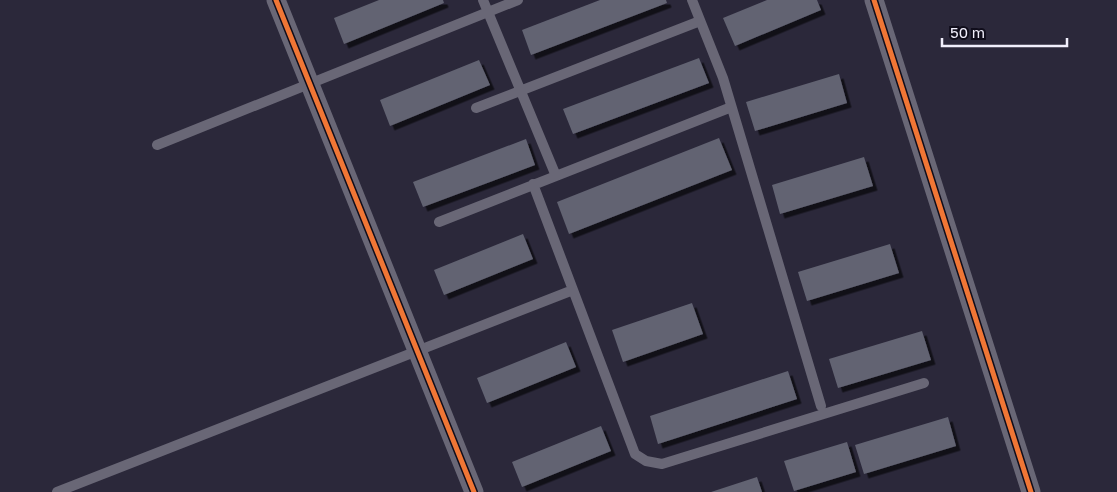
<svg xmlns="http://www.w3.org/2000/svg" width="1117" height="492" viewBox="0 0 1117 492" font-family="'Golos Text',sans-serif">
	<defs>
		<filter id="shadow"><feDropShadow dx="4.5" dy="4.5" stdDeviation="0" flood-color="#0009"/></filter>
	</defs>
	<rect width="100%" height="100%" fill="#2b283a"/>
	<path fill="#626372" filter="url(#shadow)" d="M379 0H443L444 3 344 44 334 18Z
		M600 0H666L667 3 531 55 522 30Z
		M767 0H817L821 10 735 46 723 18Z
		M699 58 709 83 573 134 563 109Z
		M479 60 490 85 390 126 380 100Z
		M839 74 847 103 755 131 746 102Z
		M719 138 732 170 569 234 557 202Z
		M526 139 535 165 423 207 413 182Z
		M864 157 873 186 780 214 772 185Z
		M523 234 533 259 444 295 434 270Z
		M890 244 899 273 807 301 798 272Z
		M692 303 703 334 623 362 612 330Z
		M922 331 931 360 838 388 829 359Z
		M566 342 576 367 487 403 477 378Z
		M788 371 797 399 658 444 650 416Z
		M948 417 956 446 864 474 855 445Z
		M601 426 611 451 522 487 512 462Z
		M847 442 856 472 794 491 784 461Z
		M757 477 762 492H711Z"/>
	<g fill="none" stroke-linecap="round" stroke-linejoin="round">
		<path stroke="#696776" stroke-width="10" d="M483 0 556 176
			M692 0 723 78 821 406
			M476 108 700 21
			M157 145 518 0
			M533 184 635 454 646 461 662 464 924 383
			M439 222 729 108
			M57 492 573 290"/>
		<path stroke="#696776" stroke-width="19" d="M276 0 474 492
			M874 0 1031 492"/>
		<g stroke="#100d1b" stroke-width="8">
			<path id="cycleway" d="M276 0 474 492
				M874 0 1031 492"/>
		</g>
		<use href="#cycleway" stroke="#f07635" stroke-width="5"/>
	</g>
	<path d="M942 38v8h125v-8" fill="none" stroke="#f1effc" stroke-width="2.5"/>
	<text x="950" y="38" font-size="15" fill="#f1effc" stroke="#100d1b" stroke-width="4" paint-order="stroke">50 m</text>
</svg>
